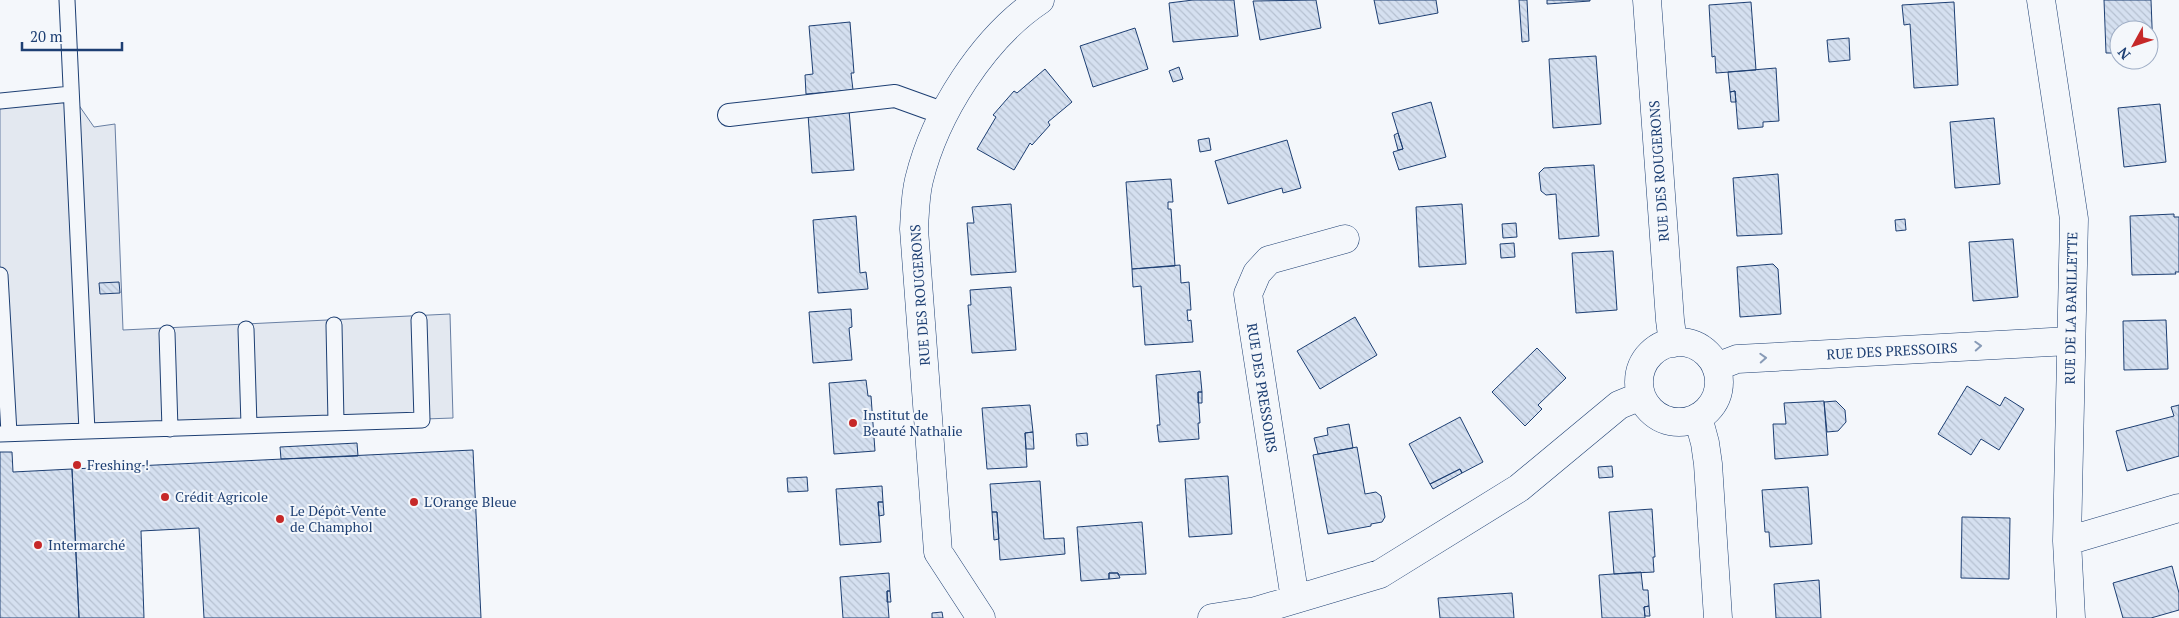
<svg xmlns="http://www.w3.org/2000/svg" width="2179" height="618" viewBox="0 0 2179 618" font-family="'PT Serif',serif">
	<defs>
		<pattern id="building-back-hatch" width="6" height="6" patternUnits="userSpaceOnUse" patternTransform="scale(1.25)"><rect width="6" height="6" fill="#d5e0f0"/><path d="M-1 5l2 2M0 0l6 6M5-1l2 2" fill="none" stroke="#b6c1d1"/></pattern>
	</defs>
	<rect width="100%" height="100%" fill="#f4f7fb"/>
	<path fill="#e3e8f0" stroke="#687fa3" d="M71 94 94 127 115 124 123 330 450 314 453 418 0 434V101Z"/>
	<path fill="url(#building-back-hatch)" stroke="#1d3f73" d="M1193 0H1234L1238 36 1173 42 1169 3Z
		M1316 0 1321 28 1260 40 1253 1Z
		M1374 0H1436L1438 13 1379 24Z
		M1519 0H1527L1529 41 1522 42Z
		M1547 0H1590V1L1547 4Z
		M2104 0H2151L2153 52H2149V30H2119V53H2106Z
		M1751 2 1756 70 1716 73 1715 56 1712 57 1709 5Z
		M1954 2 1958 85 1914 88 1910 24 1904 25 1902 5Z
		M850 22 854 73H851L853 90 806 94 805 75 813 74 809 26Z
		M1135 28 1148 69 1093 87 1080 46Z
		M1849 38 1850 60 1829 62 1827 40Z
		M1596 56 1601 124 1553 128 1549 59Z
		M1179 67 1183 79 1173 82 1169 71Z
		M1776 68 1779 121 1763 122V127L1738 129 1735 91 1730 92 1728 72Z
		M1045 69 1072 102 1048 122 1050 125 1032 145 1030 143 1014 170 977 149 996 117 993 115 1014 91 1017 93Z
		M1735 91 1736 102H1731L1730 92Z
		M1431 102 1446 157 1399 170 1393 152 1403 149 1392 113Z
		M2160 104 2166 162 2124 167 2118 108Z
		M849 110 854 170 812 173 808 114Z
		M1994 118 2000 184 1955 188 1950 122Z
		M1398 133 1403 149 1398 150 1394 135Z
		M1209 138 1211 150 1200 152 1198 140Z
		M1287 140 1301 188 1283 193 1282 188 1228 204 1215 161Z
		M1594 165 1599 236 1559 239 1556 194 1546 195 1541 191 1539 173 1544 168Z
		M1778 174 1782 234 1737 236 1733 178Z
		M1171 179 1173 202H1168V209H1171L1175 266 1132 269 1126 182Z
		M1011 204 1016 272 971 275 967 223H974L972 207Z
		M1462 204 1466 264 1419 267 1416 207Z
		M2174 214V217H2179V272H2175L2176 274 2132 275 2130 216Z
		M856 216 860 273 866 272 868 289 818 293 813 220Z
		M1905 219 1906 230 1896 231 1895 220Z
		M1516 223 1517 237 1503 238 1502 224Z
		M2013 239 2018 297 1973 301 1969 242Z
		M1514 243 1515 257 1501 258 1500 244Z
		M1613 251 1617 310 1576 313 1572 253Z
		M1773 264 1778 269 1781 314 1740 317 1737 267Z
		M1180 265 1181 283 1189 282 1191 310H1187L1188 321 1191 320 1193 342 1145 345 1141 286 1133 287 1132 269Z
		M119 282 120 293 100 294 99 283Z
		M1011 287 1016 350 972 353 968 305H971L970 290Z
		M851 309 852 327 849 328 852 360 813 363 809 312Z
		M1355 317 1377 355 1320 389 1297 351Z
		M2166 320 2168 369 2124 370 2123 321Z
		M1537 348 1566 378 1538 405 1542 409 1525 426 1492 392Z
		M1200 371 1202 392H1198L1200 423H1198L1199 439 1159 442 1157 425H1160L1156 375Z
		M866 380 868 396H871L875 451 834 454 829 383Z
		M1967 386 2000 406 2005 397 2024 409 1999 450 1981 439 1971 455 1938 434Z
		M1198 392H1202V403H1198Z
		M1824 401 1828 455 1775 459 1773 424H1786L1784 403Z
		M1836 401 1845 410 1846 422 1838 431 1827 432 1824 402Z
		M1030 405 1033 432 1025 433 1027 467 987 469 982 408Z
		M2179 405V456L2127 471 2116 431 2174 416 2171 407Z
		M1460 417 1483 462 1462 473 1460 469 1430 484 1409 444Z
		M1349 424 1353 448 1318 454 1314 438 1328 435 1327 428Z
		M1033 432 1034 449H1026L1025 433Z
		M1087 433 1088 445 1077 446 1076 434Z
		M357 443 358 456 281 459 280 447Z
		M1357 447 1365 494 1376 492 1381 496 1385 517 1382 522 1371 524V526L1328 534 1313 455Z
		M473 450 481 618H204L199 528 141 531 144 618H79L72 469Z
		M0 452H12L13 472 72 469 79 618H0Z
		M1612 466 1613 477 1599 478 1598 467Z
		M1460 469 1462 473 1433 489 1430 484Z
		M1228 476 1232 534 1189 537 1185 479Z
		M807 477 808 491 788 492 787 478Z
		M1040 481 1044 539 1064 538 1065 554 1000 560 997 512H992L990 484Z
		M882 486 883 502H878L881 542 840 545 836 489Z
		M1808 487 1812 544 1770 547 1769 532H1765L1762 490Z
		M878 502H883L884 515 879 516Z
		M1652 509 1655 557H1653L1654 572 1614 574 1609 512Z
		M992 512H997L999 539 994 540Z
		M1962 517 2010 518 2009 579 1961 578Z
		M1142 522 1146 574 1118 575V573H1109V579L1081 581 1077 527Z
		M2172 566 2179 593V610L2151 618H2123L2113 583Z
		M1641 572 1643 590H1648L1649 606 1644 607 1645 618H1602L1599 575Z
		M889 573 890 591H887L889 618H843L840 577Z
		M1109 573H1118L1120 578 1109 579Z
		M1819 580 1821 618H1776L1774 584Z
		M887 591H890L891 602H887Z
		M1512 593 1514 618H1440L1438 598Z
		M1649 606 1650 616H1645L1644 607Z
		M942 612 943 618H932V613Z"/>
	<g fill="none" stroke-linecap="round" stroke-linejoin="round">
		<g stroke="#1d3f73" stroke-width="17">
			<path id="service" d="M0 101 71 94
				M0 275 9 433
				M334 325 336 422
				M246 329 249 425
				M167 333 170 429
				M87 431 422 420 419 320
				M0 434 87 431 67 0"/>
		</g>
		<g stroke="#1d3f73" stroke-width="24">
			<path id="pedestrian" d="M729 115 895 96 945 114"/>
		</g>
		<g stroke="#1d3f73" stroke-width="29">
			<path id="minor" d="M1647 0 1670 320 1673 343
				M2041 0 2074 219 2067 541 2071 618
				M1639 382a40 40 0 1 1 80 0a40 40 0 1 1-80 0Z
				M1716 367 1737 359 2070 341
				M1698 417 1705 443 1708 464 1718 618
				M2067 541 2179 508
				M1295 599 1248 294 1257 273 1269 260 1345 239
				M981 618 938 552 914 229C915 213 915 196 919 180 935 114 983 38 1040 0
				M1212 618 1256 611 1380 574 1519 488 1619 405 1641 396"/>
		</g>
		<use href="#service" stroke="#f4f7fb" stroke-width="15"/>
		<use href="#pedestrian" stroke="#f4f7fb" stroke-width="22"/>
		<use href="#minor" stroke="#f4f7fb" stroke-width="28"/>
	</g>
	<defs><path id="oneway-chevron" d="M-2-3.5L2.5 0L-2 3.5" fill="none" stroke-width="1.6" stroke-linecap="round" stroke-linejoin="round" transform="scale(1.25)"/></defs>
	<g stroke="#889bb7">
		<use href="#oneway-chevron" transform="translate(1978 346) rotate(-3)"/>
		<use href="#oneway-chevron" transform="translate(1763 358) rotate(-3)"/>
	</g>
	<g fill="#c62828" stroke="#f4f7fb" stroke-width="2">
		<circle cx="853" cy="423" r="5"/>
		<circle cx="77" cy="465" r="5"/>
		<circle cx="165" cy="497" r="5"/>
		<circle cx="414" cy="502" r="5"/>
		<circle cx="280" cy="519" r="5"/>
		<circle cx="38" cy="545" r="5"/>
	</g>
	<g text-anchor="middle" stroke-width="4" stroke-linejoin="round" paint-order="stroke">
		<g font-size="14" fill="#1d3f73" stroke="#f4f7fb">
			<text transform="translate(1659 171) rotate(-94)" y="5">RUE DES ROUGERONS</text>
			<text transform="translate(920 295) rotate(-94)" y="5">RUE DES ROUGERONS</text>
			<text transform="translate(2071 308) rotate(-89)" y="5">RUE DE LA BARILLETTE</text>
			<text transform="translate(1892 351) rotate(-3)" y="5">RUE DES PRESSOIRS</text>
			<text transform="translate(1262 388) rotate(81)" y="5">RUE DES PRESSOIRS</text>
		</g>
		<g font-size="14" fill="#1d3f73" stroke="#f4f7fb" text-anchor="start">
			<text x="863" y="420">Institut de<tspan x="863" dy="16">Beauté Nathalie</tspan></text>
			<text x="87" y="470">Freshing !</text>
			<text x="175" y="502">Crédit Agricole</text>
			<text x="424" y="507">L'Orange Bleue</text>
			<text x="290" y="516">Le Dépôt-Vente<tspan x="290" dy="16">de Champhol</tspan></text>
			<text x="48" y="550">Intermarché</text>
		</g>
	</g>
	<g transform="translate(2134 45) rotate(230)"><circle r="24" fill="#f4f7fb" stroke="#9eadc5"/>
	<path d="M0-4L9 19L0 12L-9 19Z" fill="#c62828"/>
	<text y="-8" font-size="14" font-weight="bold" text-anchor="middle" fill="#1d3f73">N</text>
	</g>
	<path d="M22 42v8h100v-8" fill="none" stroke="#1d3f73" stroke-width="2.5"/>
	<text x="30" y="42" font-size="15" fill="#1d3f73" stroke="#f4f7fb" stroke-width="4" paint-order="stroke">20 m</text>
</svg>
